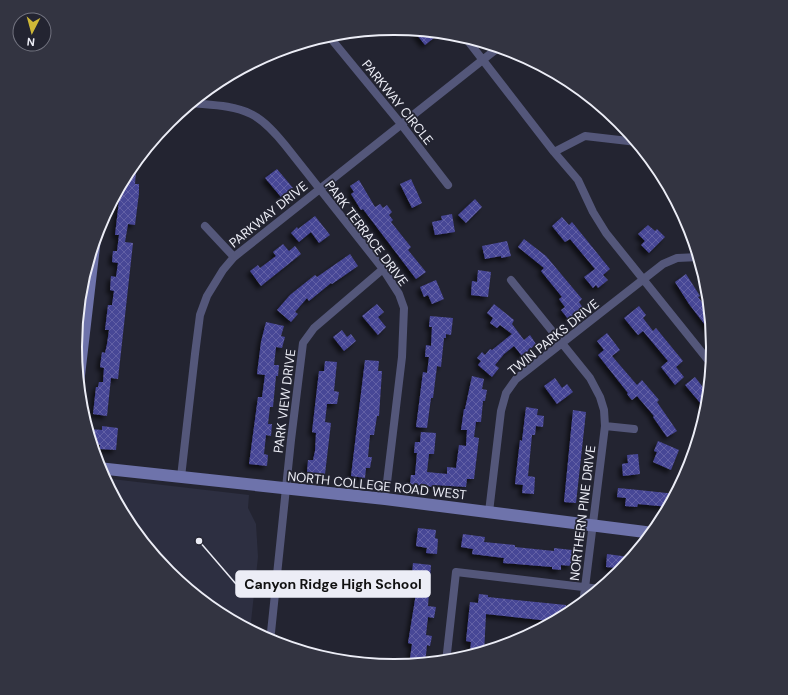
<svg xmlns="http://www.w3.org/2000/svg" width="788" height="695" viewBox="0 0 788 695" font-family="'DM Sans',sans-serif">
	<defs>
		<pattern id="building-cross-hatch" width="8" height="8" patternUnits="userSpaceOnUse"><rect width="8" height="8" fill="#474696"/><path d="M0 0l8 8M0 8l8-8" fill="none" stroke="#6261a5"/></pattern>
		<filter id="shadow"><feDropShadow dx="-3.5" dy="3.5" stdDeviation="2" flood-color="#0009"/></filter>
	</defs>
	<rect width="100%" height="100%" fill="#232431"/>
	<path fill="#2d2f41" d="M103 478 249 495 248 508 256 524 258 557 250 631 216 613 168 573 128 525Z"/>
	<path fill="url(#building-cross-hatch)" filter="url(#shadow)" d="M413 30 424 31 440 33 425 45Z
		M137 159 135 184H139V193L135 225 128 224 125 242 133 243 118 379 111 378 107 416 93 414 96 387H98L99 382H103L104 368 100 367 102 352 105 353 107 344 109 330H105L108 305H112L114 291 110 290 111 276 116 277 118 263 112 262 113 251H117L119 235H115L120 192H124L126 174Z
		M277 169 293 188 281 197 265 178Z
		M411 179 422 203 412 208 400 184Z
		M359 180 375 207 380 204 383 208 387 205 392 212 389 215 393 220 391 222 411 247 408 250 426 272 416 279 363 209 361 210 351 194 354 192 350 186Z
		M475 199 482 207 466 223 458 215Z
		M452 214 455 232 435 235 432 222 442 220 441 216Z
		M315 216 330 235 319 243 311 232 299 242 291 233 297 227 298 229Z
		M562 217 569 225 572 222 610 269 603 275 608 280 598 288 596 285 593 288 584 277 595 269 570 239 565 242 552 226Z
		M648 225 655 231 657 229 665 237 649 253 641 245 645 241 638 234Z
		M524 239 546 256 582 299 579 302 583 308 568 319 561 310 565 307 559 299 562 297 541 271 544 268 518 247Z
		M507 241 511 256 501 258V256L485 259 482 246Z
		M283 244 289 251 295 246 301 254 261 286 250 271 258 265 260 268 276 256 273 252Z
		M350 254 358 266 332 284 331 283 309 301 307 298 295 312 298 314 291 322 277 310 290 295 315 275 317 277Z
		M478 270 491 272 488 297 471 295 472 281 477 282Z
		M686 274 700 296 698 297 710 312 712 334 689 304 675 282Z
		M436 280 444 299 432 304 428 295 424 297 420 287Z
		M377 304 384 312 378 317 386 327 378 335 362 316Z
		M494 304 514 320 512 324 524 340 530 335 536 344 522 356 514 346 504 354 495 365 499 368 492 377 478 365 481 361 477 358 482 352 485 355 490 349 492 350 512 334 500 325 497 328 490 323 493 318 487 313Z
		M639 306 646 315 643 318 653 331 656 328 683 361 676 367 684 377 675 385 661 367 668 361 643 331 638 335 624 318Z
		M430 316 453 318 451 335 446 334V338H444L441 367 437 366 433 398H431L427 428 416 427 423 372 427 373 429 357H425L426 345 431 346 432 327H429Z
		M266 322 284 326 281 336 285 337 282 348 276 347 274 365H279L278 376H276L273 407H270L268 424H272L271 436 266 435 264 454 268 455 267 466 249 464 258 397H262L265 375 257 374 261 342Z
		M342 330 347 337 351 334 356 341 344 351 333 337Z
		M607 333 620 350 612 356 637 385 642 380 659 400 657 402 677 431 667 437 653 417 654 416 637 396 632 400 627 394 628 393 598 355 604 350 597 341Z
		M365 360 379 361 378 371H382L379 416H377L374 435H370L368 457H372L370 468H366L365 478 351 476Z
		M325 361 337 362 334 391 339 392 337 404H327L325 422 331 423 325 474 307 472 308 460H313L315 451 316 433 312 432 319 371H324Z
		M472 376 484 379 482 389 487 390 485 401H483L481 422H476L474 437 479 438 474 479H467L466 487 434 485V487L410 484 411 475H415L417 453H414L415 442H420L421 432 436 433 434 454H429L427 472 447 474V467L456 468 459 445 466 446 467 430H461L464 409H465Z
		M695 377 709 395 707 411 685 385Z
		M555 378 562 388 567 384 573 392 557 404 544 386Z
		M526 407 538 409 537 415 544 416 543 427 536 426 535 435H532L528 476 535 477 534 494 522 493 523 485 515 484 520 440 522 441Z
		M573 410 586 412 576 503 564 502Z
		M102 426 118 428 116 450 100 449V445L91 444 90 440 91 429 102 430Z
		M658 441 679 450 671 470 653 462 657 452 654 451Z
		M638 454 640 474 623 476 622 464 628 463 627 455Z
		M618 488 639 490 676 494 669 507 638 504 637 507 625 506 626 498 617 497Z
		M418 528 436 530 435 538 438 539 437 554 426 553 427 548 416 546Z
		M463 534 485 537 484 542 515 545V547L554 551V548L572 550 571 566 561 565V570L552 569V567L503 563 504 558 472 554 473 549 461 547Z
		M607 554 629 557 628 563 617 576 618 568 606 567Z
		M413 563 431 565 428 606 436 607 434 618 428 617 426 635 432 636 430 646 427 645 425 664 409 665 412 644 408 643 417 587 411 586Z
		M479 594 488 595V597L516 600 566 605 565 617 549 625 550 621 486 614 484 653 470 652 471 642 466 641 470 602 478 603Z"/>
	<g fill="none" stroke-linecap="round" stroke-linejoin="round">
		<path stroke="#54577a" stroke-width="8" d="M328 35 401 124 448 185
			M465 37 554 152 578 180 593 212 606 233 712 365
			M191 103C210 105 233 105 251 114 265 121 276 134 285 145L383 269 399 294 404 308 402 357 385 499
			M554 152 585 136 637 142
			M205 226 234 257
			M511 280 590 378 600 397 604 410 605 426 583 604
			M605 426 634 429
			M181 477 195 354 200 315 207 296 223 270 234 257 499 47
			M489 512 501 411 506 393 516 379 663 264 677 258 699 257
			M270 642 291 440 303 343 314 328 383 269
			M446 662 456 572 600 589"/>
		<path stroke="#6e73ab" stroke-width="12" d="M78 384 95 238
			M98 468 385 499 653 533"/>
	</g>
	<g text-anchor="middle" stroke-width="3.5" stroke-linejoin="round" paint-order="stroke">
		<g font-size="13" fill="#ecedf6" stroke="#232431">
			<text transform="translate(398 102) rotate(51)" y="5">PARKWAY CIRCLE</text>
			<text transform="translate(268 214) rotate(-39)" y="5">PARKWAY DRIVE</text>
			<text transform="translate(367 233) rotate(53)" y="5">PARK TERRACE DRIVE</text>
			<text transform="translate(553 337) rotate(-39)" y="5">TWIN PARKS DRIVE</text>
			<text transform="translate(284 401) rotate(-83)" y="5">PARK VIEW DRIVE</text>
			<text transform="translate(377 485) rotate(6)" y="5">NORTH COLLEGE ROAD WEST</text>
			<text transform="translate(582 513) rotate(-83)" y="5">NORTHERN PINE DRIVE</text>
		</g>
	</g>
	<path d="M0 0H788V695H0ZM82 347a312 312 0 1 1 624 0a312 312 0 1 1-624 0Z" fill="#333441" fill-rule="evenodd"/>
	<path fill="none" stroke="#ecedf6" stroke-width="2" d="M82 347a312 312 0 1 1 624 0a312 312 0 1 1-624 0Z"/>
	<path fill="none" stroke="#ecedf6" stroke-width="1.5" d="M199 541L236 584"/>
	<circle fill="#ecedf6" stroke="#232431" stroke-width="1.5" cx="199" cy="541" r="4"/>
	<rect fill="#ecedf6" stroke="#ecedf6" stroke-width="1.5" x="236" y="571" width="194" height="26" rx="4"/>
	<g font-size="14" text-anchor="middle" font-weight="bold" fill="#111">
		<text x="333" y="589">Canyon Ridge High School</text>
	</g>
	<g transform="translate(32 32) rotate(186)"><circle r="19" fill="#232431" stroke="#737480"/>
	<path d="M0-3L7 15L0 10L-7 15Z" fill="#cfb837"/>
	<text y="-6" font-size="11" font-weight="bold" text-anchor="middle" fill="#ecedf6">N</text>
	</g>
</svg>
